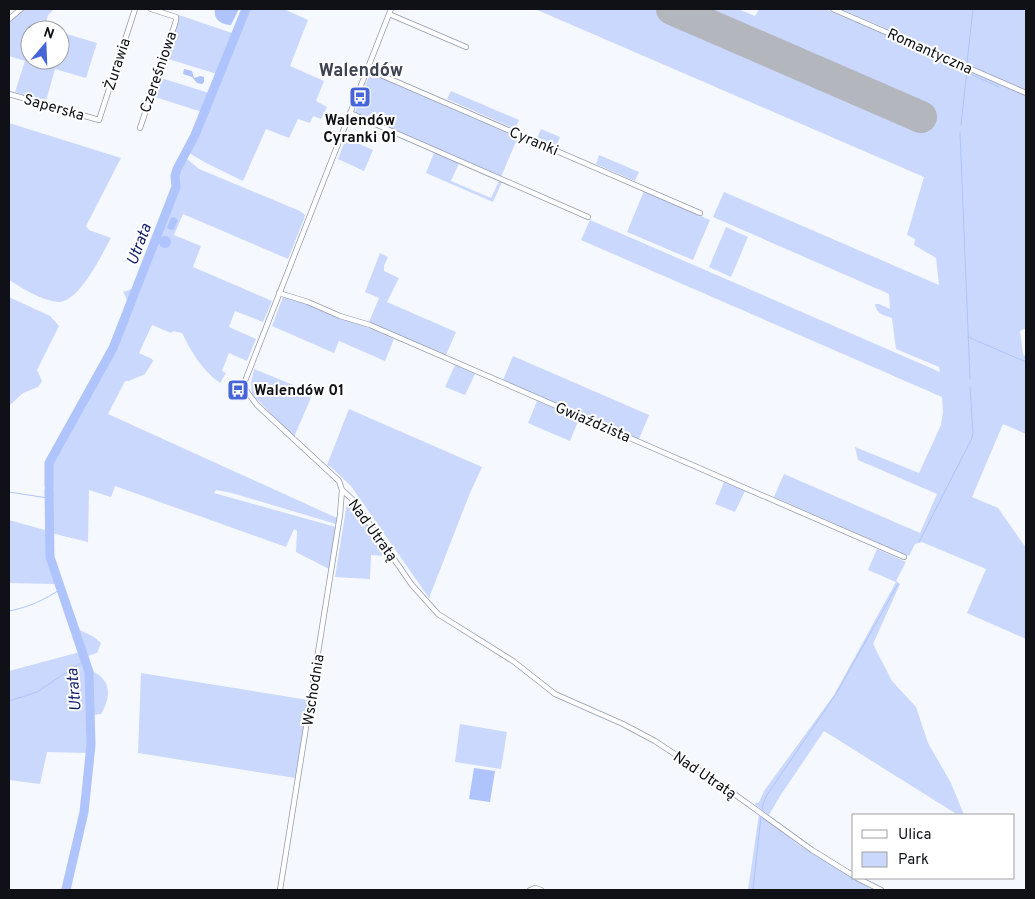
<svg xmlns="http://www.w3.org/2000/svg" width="1035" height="899" viewBox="0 0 1035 899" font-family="Overpass,sans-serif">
	<rect width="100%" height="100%" fill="#f5f8ff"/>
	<path fill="#c9d8fc" d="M25 9H54L48 15 45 27 52 30H30V60H60V32L97 43 86 78 55 69 46 101 15 92 25 61 9 56V22Z
		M242 9H284L308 20 290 66 324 81 316 101 327 107 321 119 313 116 310 123 298 119 289 138 266 129 243 181 206 163 189 153 186 158 199 169 300 211 305 215 304 219 288 259 183 214 174 235 201 246 193 267 272 301 263 322 235 311 229 327 256 339 247 361 229 353 222 371 226 373 220 383C201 369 192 353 182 333L173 331 171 333 152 325 139 353 152 359 153 361 145 374 129 381H125L108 414 337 518 336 524 232 493 216 490 214 493 336 527 329 569 296 552 297 531 294 529 286 547 115 486 111 497 89 490 88 542 51 533 53 556 80 630 94 637 101 643 97 653 88 656 92 671C112 680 111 697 101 714L92 715C92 776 82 831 69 890H61L81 808 87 753 47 752 40 784 9 780V671L80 652 71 623 55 584 9 583V520L45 530 47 462 110 347 125 310 127 300 123 292 132 289 172 190 173 172 185 150 202 112 152 96 158 77 209 93 217 74 165 58 179 15 232 33Z
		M535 9H738L755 16 759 9H825L1026 95V328L1020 331 1023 354 1026 357V434L1003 424 972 497 998 508 1026 548V639L967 613 986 569 922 542 915 544 909 556 774 497 784 474 920 533 937 494 858 460 855 447 919 473 941 425 943 412 942 397 581 240 590 220 940 372 939 367 896 349 892 318C884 315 876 314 875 304H879L890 309 889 294 713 217 724 192 939 285 936 258 914 245 915 239 907 235 924 177Z
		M841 9H1026V91L969 66V64Z
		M369 76 382 78 518 137 501 177 357 114 355 112Z
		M451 91 519 120 515 129 447 99Z
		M9 123 121 158 86 226 89 230 111 238C102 254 79 303 58 302 40 300 24 289 9 280Z
		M541 129 560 137 556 147 537 138Z
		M346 138 373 150 364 171 338 159Z
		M434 153 459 163 451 181 491 198 499 181 502 182 493 202 426 173Z
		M599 155 639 172 635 181 596 164Z
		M644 191 710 220 693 260 627 232Z
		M726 227 748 237 731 277 709 267Z
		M380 253 388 257 384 266V271L399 278 387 302 456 332 446 355 369 322 379 298 365 292Z
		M9 297 50 316 59 326 37 370 42 381 38 387 23 393 9 406Z
		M283 297 295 299 374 330 394 339 385 361 339 341 334 353 272 326Z
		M513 356 649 415 639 439 503 380Z
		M455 365 475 374 465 395 445 387Z
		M254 369 313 393 294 437 252 394 251 383Z
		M537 401 579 419 570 441 528 423Z
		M349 409 482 467 470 493 429 598 351 486 332 468 327 465Z
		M724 482 745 491 735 512 715 504Z
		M351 502 388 556 371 555 370 579 335 577 347 503Z
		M877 549 906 562 896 581 900 584 873 644 892 681 916 707 928 743 951 783 964 815H958L824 731 780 796 769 815 754 804 759 802 764 791 834 695 896 582 868 570Z
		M141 673 308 700 295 778 138 753Z
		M460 724 507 732 501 769 455 762Z
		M759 814 800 846 873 890H748Z"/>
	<path fill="#afc4fc" d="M215 9H239L231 25C221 25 213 19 215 9Z
		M184 69 192 71 194 78 200 76 204 77V82L202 84 197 83 192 77 183 74Z
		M174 217 178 220 174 229 171 230 167 228 171 218Z
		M159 242a6 6 0 1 1 12 0a6 6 0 1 1-12 0Z
		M474 768 495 771 490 802 469 799Z"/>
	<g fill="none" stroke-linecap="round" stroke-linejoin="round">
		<path stroke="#afc4fc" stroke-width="1" d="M967 63 973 9
			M968 73 999 87
			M961 125 967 71
			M960 132 970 379
			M968 337 1026 362
			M9 492 48 498
			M919 542 971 440 973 434 970 387
			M9 611C29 607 45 600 62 588
			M9 701 37 692 85 660
			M762 811 763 804 767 795 836 694 898 584
			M753 890 761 816"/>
		<path stroke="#afc4fc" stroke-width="9" d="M49 486V463L113 348 176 187 175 176 177 169 195 135 246 9
			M49 490 50 557 89 672 91 745 84 812 66 890"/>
		<path stroke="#b3b6bc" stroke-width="32" d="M672 9 921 117"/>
		<g stroke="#939aab" stroke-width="6">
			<path id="street" d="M391 9 245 381V389L257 405 339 481 342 490 353 500 412 585 438 614 513 661 555 694 623 724 655 741 726 788 812 850 854 876
				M833 9 1026 93
				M389 14 466 47
				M9 19 21 9
				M367 69 700 213
				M9 94 99 120 135 9
				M350 113 588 217
				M140 128 176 21V17L151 9
				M279 293 308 302 340 316 370 325 904 557
				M857 878 881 890
				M280 890 340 515 342 490
				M530 890 535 888 541 890"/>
		</g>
		<use href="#street" stroke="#fff" stroke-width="4.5"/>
	</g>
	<defs>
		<g id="bus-square" transform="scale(1.125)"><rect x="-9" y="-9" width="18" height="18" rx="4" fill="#4565d8" stroke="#fff"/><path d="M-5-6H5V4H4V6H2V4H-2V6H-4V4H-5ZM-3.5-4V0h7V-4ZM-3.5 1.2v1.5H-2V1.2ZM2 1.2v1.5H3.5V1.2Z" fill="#fff"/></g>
	</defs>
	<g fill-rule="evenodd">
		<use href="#bus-square" x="360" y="97"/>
		<use href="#bus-square" x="238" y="390"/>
	</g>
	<g text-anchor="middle" stroke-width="4" stroke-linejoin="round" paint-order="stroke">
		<g font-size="15" fill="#0f1117" stroke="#fff">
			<text transform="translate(930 51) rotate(24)" y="5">Romantyczna</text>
			<text transform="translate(117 64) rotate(-72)" y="5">Żurawia</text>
			<text transform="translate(158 72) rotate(-71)" y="5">Czereśniowa</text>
			<text transform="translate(54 107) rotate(16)" y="5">Saperska</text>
			<text transform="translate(534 141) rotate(23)" y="5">Cyranki</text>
			<text transform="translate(593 422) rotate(23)" y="5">Gwiaździsta</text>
			<text transform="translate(373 530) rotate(54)" y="5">Nad Utratą</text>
			<text transform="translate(313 690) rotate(-81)" y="5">Wschodnia</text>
			<text transform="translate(705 775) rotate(34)" y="5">Nad Utratą</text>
		</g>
		<g font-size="15" font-weight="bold" fill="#0f1117" stroke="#fff">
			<text x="360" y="125">Walendów<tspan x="360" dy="17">Cyranki 01</tspan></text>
			<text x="254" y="395" text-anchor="start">Walendów 01</text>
		</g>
		<g font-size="16" font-style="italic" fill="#121f6c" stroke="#fff">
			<text transform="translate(138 244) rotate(-69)" y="6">Utrata</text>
			<text transform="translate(73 690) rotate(-95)" y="6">Utrata</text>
		</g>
		<g font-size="18" font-weight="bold" fill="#3d4351" stroke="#fff">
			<text x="361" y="76">Walendów</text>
		</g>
	</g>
	<rect width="1035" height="899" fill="none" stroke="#0f1117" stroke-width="20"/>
	<rect x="852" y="814" width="162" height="65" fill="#ffffff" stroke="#9fa0a2"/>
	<rect x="862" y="830" width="25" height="8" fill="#ffffff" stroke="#9fa0a2"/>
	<text x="898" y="839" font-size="15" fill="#0f1117">Ulica</text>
	<rect x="862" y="852" width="25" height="15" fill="#c9d8fc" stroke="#9fa0a2"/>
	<text x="898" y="864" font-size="15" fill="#0f1117">Park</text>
	<g transform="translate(45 45) rotate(19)"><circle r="24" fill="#ffffff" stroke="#9fa0a2"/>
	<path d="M0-4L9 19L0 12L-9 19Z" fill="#4565d8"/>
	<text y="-8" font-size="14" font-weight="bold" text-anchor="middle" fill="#0f1117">N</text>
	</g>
</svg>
